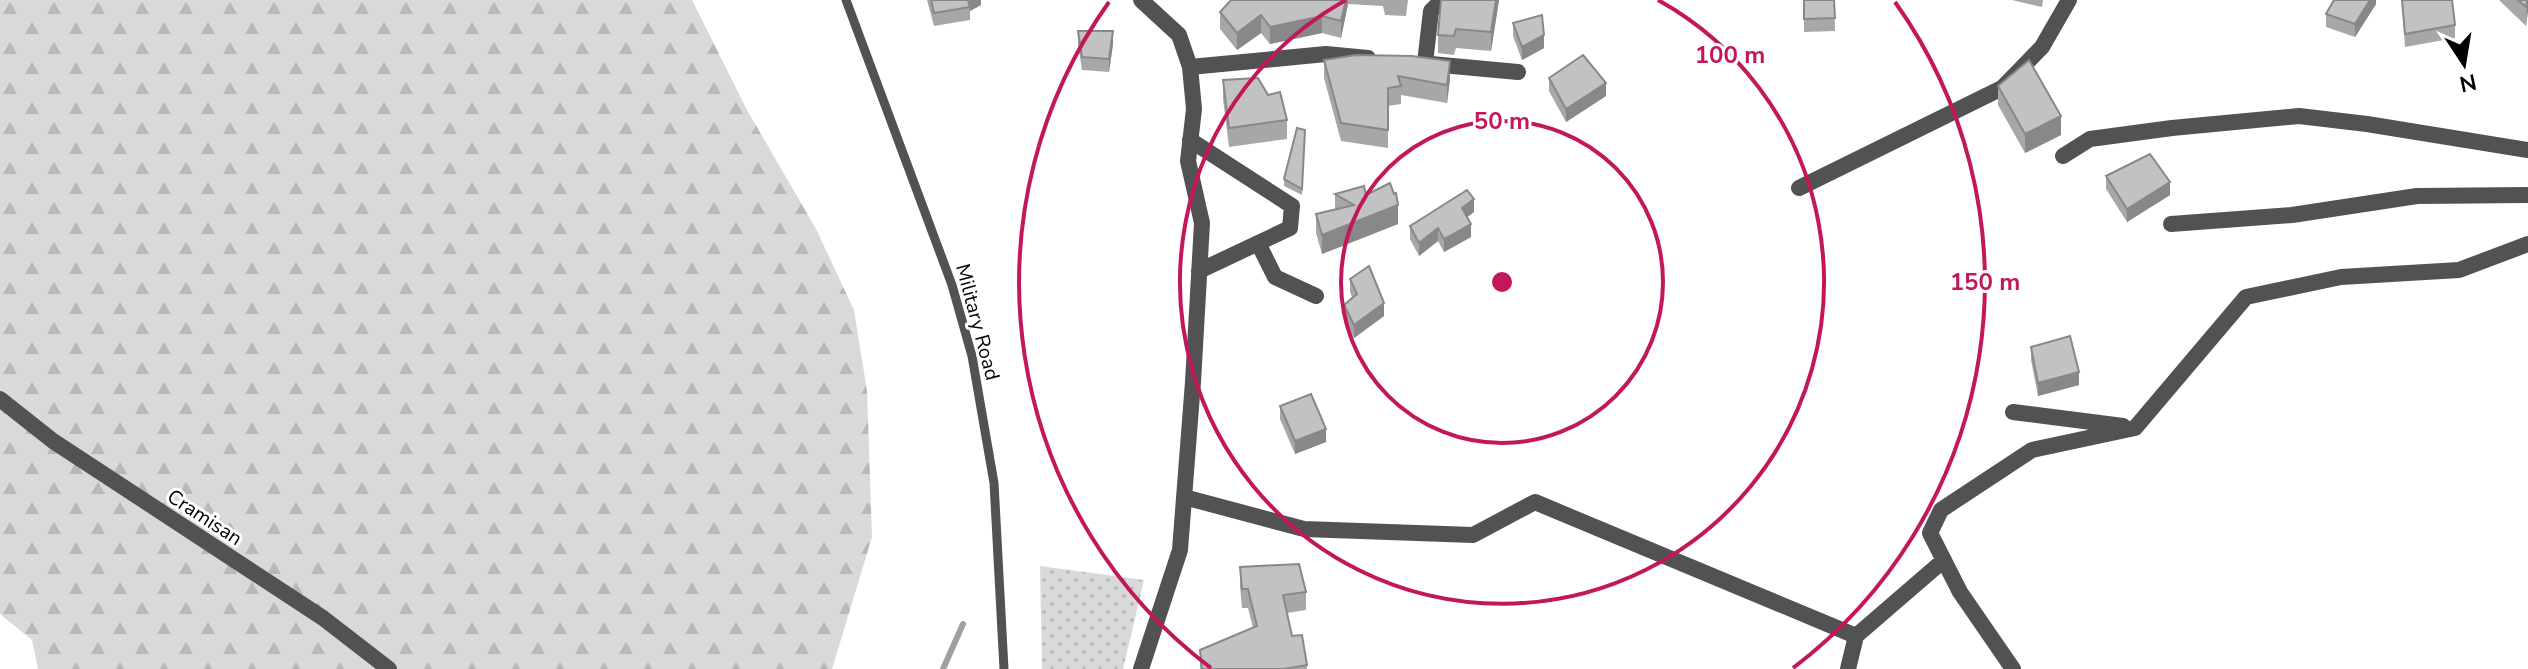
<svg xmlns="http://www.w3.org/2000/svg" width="2528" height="669" viewBox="0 0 2528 669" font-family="'Nunito Sans',sans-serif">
	<defs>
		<pattern id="grass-dots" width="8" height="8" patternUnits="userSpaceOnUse" patternTransform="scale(2)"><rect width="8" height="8" fill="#d9d9d9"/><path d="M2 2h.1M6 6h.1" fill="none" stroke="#b8b8b8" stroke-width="1.8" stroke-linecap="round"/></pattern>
		<pattern id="forest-firs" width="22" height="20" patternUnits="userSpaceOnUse" patternTransform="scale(2)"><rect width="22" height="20" fill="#d9d9d9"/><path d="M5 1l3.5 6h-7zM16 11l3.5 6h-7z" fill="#b8b8b8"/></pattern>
	</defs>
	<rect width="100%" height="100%" fill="#fff"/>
	<path fill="url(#grass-dots)" d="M1040 566 1144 580 1123 669H1042Z"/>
	<path fill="url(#forest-firs)" d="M0 0H692L747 110 816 229 854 310 867 391 872 537 832 669H38L32 640 0 614Z"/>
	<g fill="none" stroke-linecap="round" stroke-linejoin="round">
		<path stroke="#a0a0a0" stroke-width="6" d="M943 669 963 624"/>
		<path stroke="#525252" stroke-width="9" d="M846 0 952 285 972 356 994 483 1004 669"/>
		<path stroke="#525252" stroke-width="16" d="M1141 0 1179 35 1190 67 1194 109 1188 161 1202 223 1193 382 1180 550 1141 669
			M1425 63 1431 11 1442 0
			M1431 64 1518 72
			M1190 67 1326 54 1368 58
			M1190 140 1292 206 1290 228 1199 271
			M2063 156 2090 139 2172 128 2299 116 2367 124 2528 150
			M1799 188 2002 88 2042 47 2069 0
			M2171 224 2292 215 2417 196 2528 195
			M1258 243 1275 277 1316 296
			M0 399 53 441 323 618 389 669
			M2013 412 2123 426
			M1184 497 1304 529 1473 535 1535 502 1856 636
			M1848 669 1856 636 1944 560
			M2013 669 1960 592 1930 533 1941 510 2032 450 2135 428 2246 297 2341 277 2459 270 2528 244"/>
	</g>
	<path fill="#a7a7a7" d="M927 0H981V5L970 11V20L934 26Z
		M1231 0H1408L1406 16 1385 15 1383 6 1348 4 1341 38 1322 33 1270 44 1261 33 1237 50 1220 29V12Z
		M1499 0 1491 51 1456 48 1454 55 1438 53V35Z
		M1804 0H1834L1835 31 1804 32Z
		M2012 0H2043L2042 7Z
		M2376 0V4L2355 37 2326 27V14Z
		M2402 0 2455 25V38L2405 47Z
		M2499 0H2528L2526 26Z
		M1513 23 1544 48 1522 60 1513 36Z
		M1078 31 1113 44 1109 72 1082 70 1078 44Z
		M1324 60 1450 79 1447 103 1401 95V104L1388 106V148L1341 141 1324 78Z
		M1549 78 1606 96 1566 122 1549 91Z
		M1223 80 1268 95 1287 120V139L1229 147 1223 99Z
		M1998 86 2061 135 2025 153 1998 105Z
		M1305 130 1302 195 1284 186V179Z
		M2106 176 2170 195 2127 222 2106 189Z
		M1335 194 1366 195 1398 224 1322 254 1316 233V214L1335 210Z
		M1474 212 1467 217 1471 237 1444 252 1438 241 1419 256 1410 239V226Z
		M1350 279 1384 316 1354 338 1344 318V305L1352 297 1350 292Z
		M2031 347 2079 385 2038 396 2031 360Z
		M1280 406 1326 442 1295 454 1280 419Z
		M1240 567 1306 592V610L1287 613 1292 636 1307 665V669H1200V650L1253 628 1248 608H1242L1240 586Z"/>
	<path fill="#888" d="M968 0H981V5L970 11Z
		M1346 0H1348V4L1341 38V21Z
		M1496 0H1499L1491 51V32Z
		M2370 0H2376V4L2355 37V24Z
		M2527 0H2528V12L2526 26Z
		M1261 15V33L1237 50V33Z
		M1322 16V33L1270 44V27Z
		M1113 31V44L1109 72V59Z
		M1544 35V48L1522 60V47Z
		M1450 61V79L1447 103V85Z
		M1606 83V96L1566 122V109Z
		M2061 116V135L2025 153V134Z
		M2170 182V195L2127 222V209Z
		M1474 199V212L1462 221V208Z
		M1398 205V224L1322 254V235Z
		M1471 224V237L1444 252V239Z
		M1438 228V241L1419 256V243Z
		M1384 303V316L1354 338V325Z
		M2079 372V385L2038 396V383Z
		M1326 429V442L1295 454V441Z"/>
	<path fill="#c2c2c2" stroke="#888" stroke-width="2" d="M931 0H968L970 7 934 13Z
		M1231 0H1346L1341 21 1322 16 1270 27 1261 15 1237 33 1220 12Z
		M1441 0H1496L1491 32 1456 29 1454 36 1438 35Z
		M1804 0H1834L1835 18 1804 19Z
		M2334 0H2370L2355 24 2326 14Z
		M2402 0H2452L2455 25 2405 34Z
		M2518 0H2527L2526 7Z
		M1542 15 1544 35 1522 47 1513 23Z
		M1078 31H1113L1109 59 1082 57Z
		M1356 55 1412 56 1450 61 1447 85 1398 76 1401 86 1388 88V130L1341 123 1324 60Z
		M1583 55 1606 83 1566 109 1549 78Z
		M2029 60 2061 116 2025 134 1998 86Z
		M1258 78 1268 95 1280 92 1287 120 1229 128 1223 80Z
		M1297 128 1305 130 1302 189 1284 179Z
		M2150 154 2170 182 2127 209 2106 176Z
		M1390 183 1394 194 1396 193 1398 205 1322 235 1316 214 1354 205 1335 194 1364 186 1366 195Z
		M1467 190 1474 199 1462 208 1471 224 1444 239 1438 228 1419 243 1410 226Z
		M1369 266 1384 303 1354 325 1344 305 1357 294 1350 279Z
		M2070 336 2079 372 2038 383 2031 347Z
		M1311 394 1326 429 1295 441 1280 406Z
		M1299 564 1306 592 1283 595 1292 636 1302 635 1307 665 1284 669H1202L1200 650 1257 626 1248 589H1242L1240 567Z"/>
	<g fill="none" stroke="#c2185b" stroke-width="4">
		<circle cx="1502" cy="282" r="161"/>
		<path d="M1658 0A322 322 0 1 1 1346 0"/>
		<path d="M1211 668A483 483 0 0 1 1109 2M1895 2A483 483 0 0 1 1793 668"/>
	</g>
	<g text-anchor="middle" stroke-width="6" stroke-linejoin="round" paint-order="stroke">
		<g font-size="20" fill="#000" stroke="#fff">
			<text transform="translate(978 322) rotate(75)" y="7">Military Road</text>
			<text transform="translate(205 517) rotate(33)" y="7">Cramisan</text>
		</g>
	</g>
	<circle cx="1502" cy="282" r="12" fill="#c2185b" stroke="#fff" stroke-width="4"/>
	<g font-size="24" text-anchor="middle" font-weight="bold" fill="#c2185b" stroke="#fff" stroke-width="6" stroke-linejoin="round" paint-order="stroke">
		<text x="1730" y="63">100 m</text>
		<text x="1502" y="129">50 m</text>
		<text x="1985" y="290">150 m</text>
	</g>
	<g transform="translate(2464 64) rotate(168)" stroke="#ffffff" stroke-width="6" paint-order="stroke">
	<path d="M0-6L14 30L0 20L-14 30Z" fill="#000000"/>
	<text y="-12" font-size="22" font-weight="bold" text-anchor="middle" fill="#000000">N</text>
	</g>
</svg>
